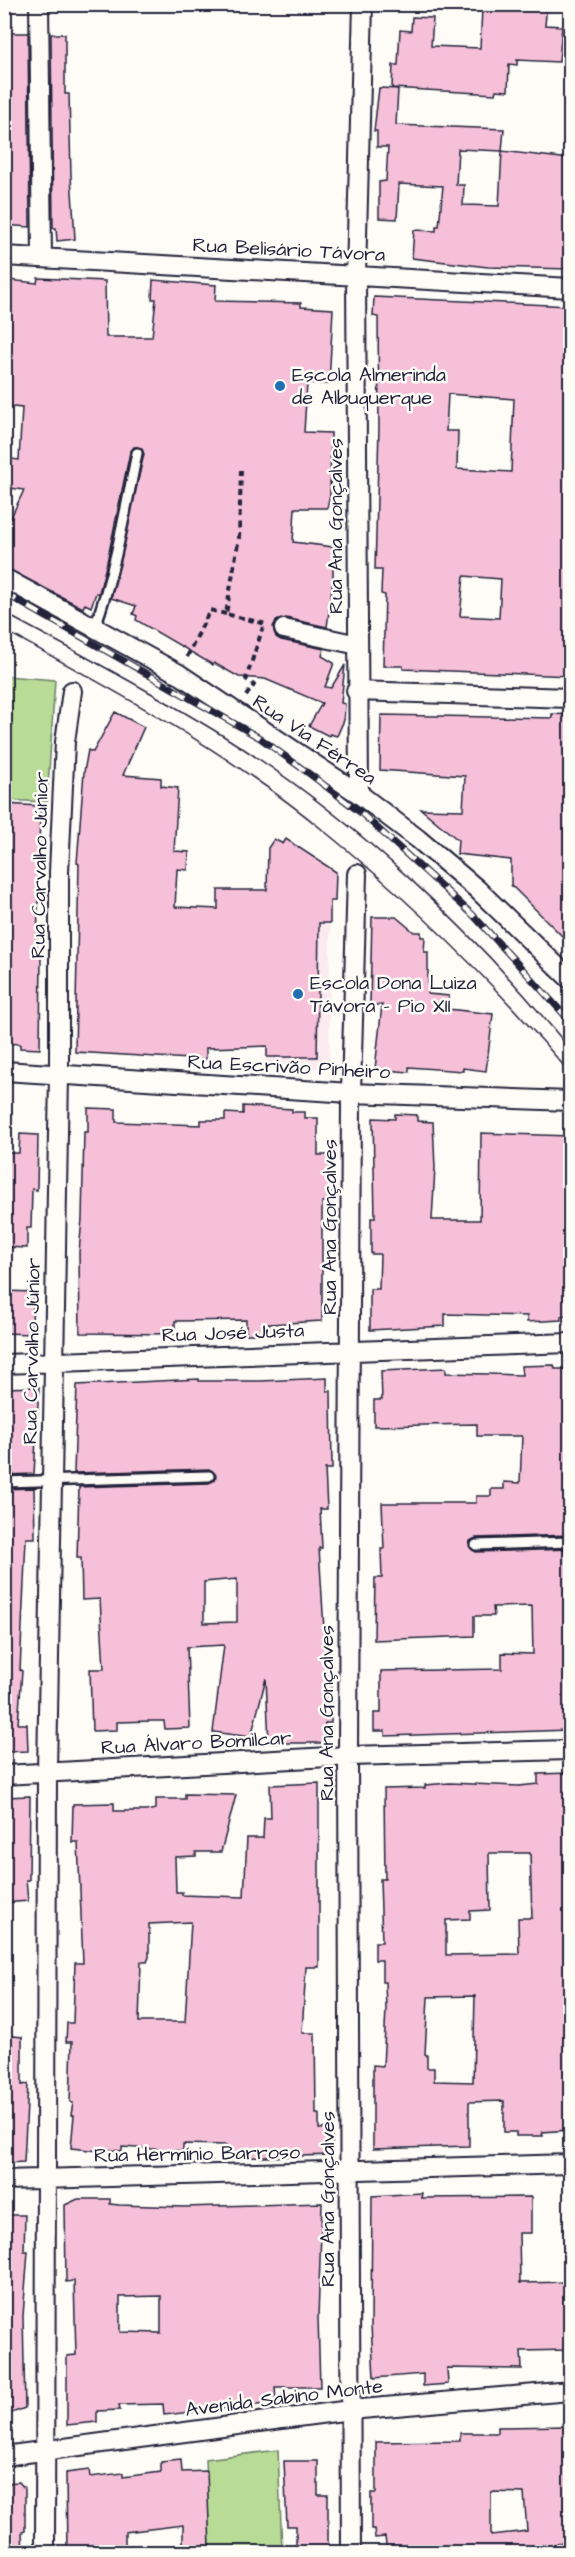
<svg xmlns="http://www.w3.org/2000/svg" width="575" height="2557" viewBox="0 0 575 2557" font-family="'Architects Daughter',sans-serif">
	<rect width="100%" height="100%" fill="#fdfcf7"/>
	<filter id="ink" filterUnits="userSpaceOnUse"><feTurbulence type="fractalNoise" baseFrequency=".0167" numOctaves="2"/><feDisplacementMap in="SourceGraphic" scale="12" xChannelSelector="R" yChannelSelector="G"/><feConvolveMatrix kernelMatrix="1 2 1 2 8 2 1 2 1" color-interpolation-filters="sRGB"/></filter>
	<g filter="url(#ink)">
		<path fill="#fbeaee" d="M267 922 330 923 329 1069 266 1065Z"/>
		<path fill="#b8dc96" stroke="#6d7f68" stroke-width="1.5" d="M5 676 55 680 47 802 5 800Z
			M278 2450 282 2552H210L206 2459Z"/>
		<path fill="#f6c0d9" stroke="#22223b" stroke-width="1.5" fill-rule="evenodd" d="M516 4H547L545 25 562 26 559 62 517 60V65L509 64 508 91 496 90 495 94 392 88 393 65H398L400 30 411 31 412 17 433 18 431 46 480 48 482 9 516 11Z
			M4 33H28L30 227 4 225Z
			M51 34H65V94H69L71 176 75 239 57 241 56 228H53Z
			M379 88 398 89 396 125 504 129 502 151 458 149 456 185H464L463 205 499 206 502 151 570 159V269L488 267 412 258 414 230 436 231V226H439L443 186 399 184 397 219 379 218V182L386 181 388 147H377V131H374Z
			M38 278 105 281 106 337H152L156 299H152L153 280 216 285 215 301 301 303V307L333 309 329 384 307 383 304 432 331 433 330 495 327 508H295L293 542 333 547V580L327 627 286 618 276 621 273 627 276 637 281 640 324 649 322 656 334 663 325 687 331 688 345 665 341 703 345 704 344 720 337 736 330 734 329 736 309 726 322 703 265 679 239 677 214 663 213 665 136 620 137 616 133 614 136 606 111 598 144 454 141 448 134 447 130 452 107 562 99 593H96L91 607 85 604 83 608 4 567V532L24 490 4 487V458L19 460 22 408 4 406V309L8 280 37 283Z
			M374 297 570 306V676L403 669V666H383L385 595 381 594 382 570H375L379 428 378 317 373 316ZM448 394 514 399 511 472 457 469 458 431H446ZM464 576 501 579 499 618 460 616Z
			M115 712 144 727 123 775 161 778V786L178 788 174 851 189 852 188 870 177 869 175 907 218 909V890H267L268 848 274 839 283 844 286 839 336 872 335 901H330V923H319L317 1057H267V1046L206 1048V1060L75 1052 79 864 77 863 84 772 88 750 93 752Z
			M552 714 570 715V944L511 885V860L457 854 458 840 421 809 463 810 465 776 380 770 381 715 552 718Z
			M4 804 40 806 37 953 41 954 40 1049 20 1048V1044L4 1043Z
			M372 917H396L414 932H421V937H425L424 952H428V994L449 996 448 1009 493 1014 486 1071 463 1068V1071L409 1067V1072L375 1069 382 1005H370Z
			M243 1106 292 1109V1112H305V1118H318V1155H330L331 1166V1202H322V1321L269 1324V1334H246V1320L175 1321V1334L80 1333 79 1252 82 1219 84 1132H88V1108L116 1109V1122L201 1125V1120H225V1113L243 1114Z
			M395 1114 417 1115V1121L433 1122 435 1168 432 1220H480L481 1133 570 1136V1315L561 1316V1320L527 1322V1316L445 1314V1326L370 1330V1289H379L380 1254H371V1218H375L373 1118 395 1119Z
			M20 1134 38 1135 37 1190 32 1189 31 1228H27V1248L4 1247V1153H19Z
			M4 1291 34 1292 31 1334 4 1333Z
			M554 1365 555 1369H570V1535L476 1538 470 1541 469 1546 476 1552 570 1549V1730L385 1736V1731H374V1713H381V1671L502 1669V1653L533 1654 532 1606 493 1607 494 1616H474V1636L374 1640 375 1578H382L381 1549H384L382 1503H476V1496H491V1489H504V1482L520 1483 522 1436H477V1424L374 1426V1400H382L381 1371 446 1368V1373L522 1375 521 1366Z
			M327 1378V1391H331L332 1469H325L327 1509H320L322 1548H319L325 1646H331V1723H325V1743H269L266 1678 251 1737 213 1732 224 1645 187 1647 190 1728 165 1729 164 1721H153L117 1722V1730L92 1731 90 1669H104L100 1599 82 1600 81 1558H77L79 1487 209 1483 215 1480 216 1475 209 1469 74 1473 77 1385 199 1379V1381H261ZM237 1579V1622L204 1623V1582Z
			M39 1387 34 1474 4 1475V1388Z
			M34 1488 35 1538H26L20 1670 22 1671 18 1724H27L28 1751 4 1752V1724H12H4V1489Z
			M570 1773V2130L542 2132 543 2136H516V2132H504V2101L469 2102V2146L373 2149V2065L383 2066 386 2009 385 1982H382V1960H375V1942H382L380 1879H385L384 1789 425 1788V1785L450 1783 519 1786 538 1784V1774ZM489 1853H530L532 1918H518L519 1954 446 1955V1920L470 1919V1911L490 1910ZM475 1996 473 2082 434 2081V2068H427V2055L425 2054 428 1997Z
			M319 1783V1967H306L302 2033H315L316 2114H319V2129L332 2128V2155L226 2158V2145L183 2144V2151L122 2147V2151L99 2149V2151L71 2148 74 2115H71L73 2103 70 2102 72 2042H66L67 2023H73L75 1963H83L78 1842H72L73 1804 114 1803V1811H146L156 1809V1799H185V1794L236 1795 221 1852H196V1856L175 1857 176 1892H182V1895L244 1897 247 1838H263L264 1818H271L270 1785ZM191 1922 185 2022H139L141 1962H147L149 1957V1924Z
			M30 1796 29 1880H26L28 1901 4 1903V1797Z
			M4 2035 22 2037V2085L28 2084 24 2162 4 2163Z
			M422 2193 421 2198 531 2197V2233H519L520 2283 570 2282V2350L521 2351 522 2369 447 2368 448 2384 423 2386V2374L374 2378 371 2325 372 2196Z
			M78 2199H110V2204L119 2205 184 2207 322 2203 318 2317 320 2387H275L276 2403 164 2415 163 2404 119 2405 120 2410 97 2411V2422L67 2425V2356L76 2355 74 2281 66 2282 65 2205ZM161 2296V2333L120 2332V2297Z
			M4 2215H25L24 2251H28L23 2316 25 2408 4 2416Z
			M570 2426V2542L556 2544 557 2553H387L385 2537 375 2538 374 2529H371V2493H376V2442L460 2441V2433H498V2427ZM491 2492 524 2493 527 2531 491 2535Z
			M181 2460 182 2472 207 2471 210 2548 183 2551V2525L125 2532V2553H67L66 2473 89 2470 90 2477 123 2473V2477L161 2472V2462Z
			M284 2461H318V2495H328V2553H296V2526H287Z
			M19 2482 25 2489V2531L22 2532 23 2553H4V2483Z"/>
		<g fill="none" stroke-linecap="round" stroke-linejoin="round">
			<g stroke="#22223b" stroke-width="14">
				<path id="service" d="M94 629C115 572 125 512 137 453
					M4 1482 209 1476
					M476 1545 570 1542"/>
			</g>
			<g stroke="#22223b" stroke-width="22">
				<path id="minor" d="M39 4 42 258
					M4 256 570 288
					M4 578 179 674 359 794 418 839 477 889 570 979
					M284 629 358 645
					M356 691 570 698
					M359 794 356 275 363 4
					M4 1071 351 1093 570 1101
					M4 1364 570 1343
					M4 1775 348 1756 570 1750
					M4 2180 570 2164
					M4 2456 350 2410 570 2391
					M45 2552 47 1773 59 1075V872L65 742 72 691
					M351 2552 348 1756 351 1093 357 874"/>
			</g>
			<path stroke="#22223b" stroke-width="4" stroke-dasharray="6 4.5" stroke-linecap="butt" d="M241 470 239 537 226 614 266 624
				M187 657 210 610 226 614
				M246 696 254 685 246 679 263 627"/>
			<use href="#service" stroke="#fdfcf7" stroke-width="9"/>
			<use href="#minor" stroke="#fdfcf7" stroke-width="18"/>
			<path stroke="#22223b" stroke-width="1.5" d="M4 613C79 653 154 693 225 737 355 818 474 931 570 1049
				M4 630C114 690 227 751 324 831 413 903 496 985 570 1073"/>
			<g stroke="#22223b" stroke-width="7">
				<path id="rail" d="M4 593 260 738 311 775 361 813 473 915 570 1021"/>
			</g>
			<use href="#rail" stroke="#fdfcf7" stroke-width="4.5" stroke-dasharray="14" stroke-linecap="butt"/>
		</g>
	</g>
	<g fill="#1f6fb2" stroke="#fdfcf7" stroke-width="2">
		<circle cx="280" cy="386" r="6"/>
		<circle cx="298" cy="994" r="6"/>
	</g>
	<g text-anchor="middle" stroke-width="5" stroke-linejoin="round" paint-order="stroke">
		<g font-size="20" fill="#22223b" stroke="#fdfcf7">
			<text transform="translate(289 249) rotate(3)" y="7">Rua Belisário Távora</text>
			<text transform="translate(335 526) rotate(-90)" y="7">Rua Ana Gonçalves</text>
			<text transform="translate(315 739) rotate(34)" y="7">Rua Via Férrea</text>
			<text transform="translate(39 865) rotate(-89)" y="7">Rua Carvalho Júnior</text>
			<text transform="translate(289 1066) rotate(3)" y="7">Rua Escrivão Pinheiro</text>
			<text transform="translate(329 1227) rotate(-90)" y="7">Rua Ana Gonçalves</text>
			<text transform="translate(233 1332) rotate(-2)" y="7">Rua José Justa</text>
			<text transform="translate(31 1351) rotate(-89)" y="7">Rua Carvalho Júnior</text>
			<text transform="translate(326 1713) rotate(-90)" y="7">Rua Ana Gonçalves</text>
			<text transform="translate(196 1742) rotate(-3)" y="7">Rua Álvaro Bomilcar</text>
			<text transform="translate(197 2153) rotate(-1)" y="7">Rua Hermínio Barroso</text>
			<text transform="translate(327 2199) rotate(-90)" y="7">Rua Ana Gonçalves</text>
			<text transform="translate(284 2397) rotate(-7)" y="7">Avenida Sabino Monte</text>
		</g>
		<g font-size="20" fill="#22223b" stroke="#fdfcf7" text-anchor="start">
			<text x="292" y="381">Escola Almerinda<tspan x="292" dy="23">de Albuquerque</tspan></text>
			<text x="310" y="989">Escola Dona Luiza<tspan x="310" dy="23">Távora - Pio XII</tspan></text>
		</g>
	</g>
	<rect width="575" height="2557" fill="none" stroke="#fdfcf7" stroke-width="24"/>
	<rect x="12" y="12" width="551" height="2533" fill="none" stroke="#22223b" stroke-width="2" filter="url(#ink)"/>
</svg>
